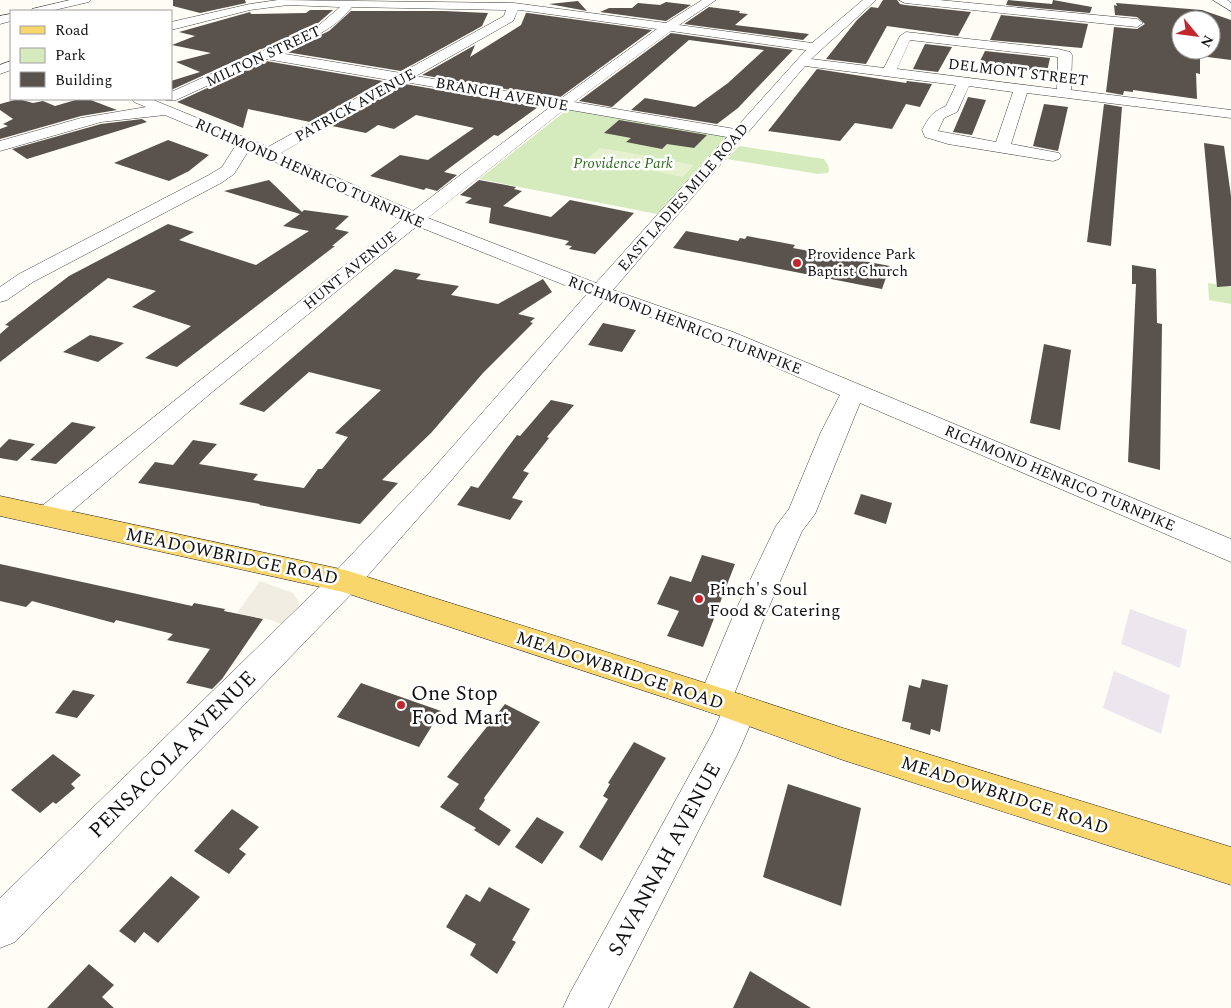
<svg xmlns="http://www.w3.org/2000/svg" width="1231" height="1008" viewBox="0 0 1231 1008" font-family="Spectral,serif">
	<rect width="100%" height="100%" fill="#fffdf5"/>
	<path fill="#eee6ef" d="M1130 609 1187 630 1180 668 1121 644Z
		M1114 671 1170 695 1161 734 1103 708Z"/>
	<path fill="#d5ebbd" d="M567 110H571L726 137 657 214 479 179Z
		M739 146 824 159C827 164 831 168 828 173L818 174 727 159Z
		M1208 283 1231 287V304L1209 300Z"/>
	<path fill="#e6f2cf" d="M600 148 648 156 636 168 587 159Z
		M650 157 694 165 683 177 638 168Z"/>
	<path fill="#f1ede2" d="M260 581 293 593 299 602 297 615 288 627 271 620 237 613Z"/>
	<path fill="#5a524d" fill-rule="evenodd" d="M173 0H245L246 3 200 13 173 6Z
		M883 0H897L900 4 905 5 971 12 958 36 887 26 866 64 826 59 857 20 871 7 878 8Z
		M1008 0 1052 4 1053 0 1092 7 1090 13 1006 5Z
		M578 1 587 11 549 4Z
		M666 2 691 5 666 21 600 12 609 8H632L638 3 660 5Z
		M1116 3 1202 10 1231 20V60L1200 56V74L1196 73 1197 99 1133 90V92L1124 91 1123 95 1106 92 1114 27 1137 29 1145 24 1137 17 1115 15 1114 5 1117 6ZM1181 20H1211V50H1181Z
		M709 7 740 11 739 13 748 14 735 25 809 34 803 40 684 24Z
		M310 10H333L317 24 171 90V81L200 72 176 62 211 53 172 45 195 36 179 32 250 12 251 14 306 13Z
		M351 11H444L488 13 482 26 401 71 286 52 329 31Z
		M526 13H528L652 30 559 98 422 75 475 45 470 57 521 25Z
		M1001 15 1088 24 1082 48 990 40Z
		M671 33 793 50 738 108 717 124 631 110 645 98 695 107 728 83 764 50 689 40 612 107 579 101Z
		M925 44 952 47 938 72 913 69Z
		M985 51 1050 58 1047 72 979 63Z
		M266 61 383 81 310 122 248 109 243 128 177 102Z
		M817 69 906 83 907 81 932 84 920 107 906 104 892 129 855 123 840 141 768 131Z
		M405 84 538 107 498 136 494 135 444 172 457 175 437 191 426 188 424 190 370 176 400 155 428 160 474 128 416 115 394 129 378 125 366 133 332 126Z
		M968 97 986 100 972 135 953 132Z
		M18 99 33 103 43 101 55 106 79 99H88L117 110 81 116 0 139V129L8 126 3 124 13 119 0 110V104Z
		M1044 104 1068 107 1058 151 1033 146Z
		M1104 104 1122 107 1111 246 1087 242Z
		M142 119 147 122 27 159 12 149 101 124Z
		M619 120 707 135 694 148 667 144 662 149 626 142 631 138 604 133Z
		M168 140 209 155 189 171 169 181 114 163Z
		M1204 143 1224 146 1231 196V286L1217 287Z
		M269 180 302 212 304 210 349 216 335 229 349 232 332 246H335L177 367 145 358 191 326 132 307 156 291 108 278 0 362V334L9 326 5 325 69 276 168 224 194 232 179 240 256 265 309 231 283 226 300 214 224 191Z
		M479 180 516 187 514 189 522 191 503 206 551 217 570 200 634 213 595 254 569 249 572 246 565 245 569 241 489 223 491 208 465 203 472 198 460 195Z
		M686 231 738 241 740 238 745 239 747 236 795 245 793 248 890 266 882 289 673 248Z
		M1132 265 1156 269 1157 323 1162 324 1160 470 1128 462 1136 284H1132Z
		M395 269 421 274 416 279 459 286 451 295 498 304 543 279 552 292 518 314 535 318 530 322 533 323 483 373 431 433 382 480 398 483 360 524 259 505 260 504 138 483 155 462 173 465 193 440 217 444 199 464 258 474 253 480 304 488 318 469H322L348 437 335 433 381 390 309 372 264 412 239 404Z
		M603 323 636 330 622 352 588 345Z
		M90 335 124 343 98 362 63 352Z
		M1044 344 1071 350 1060 430 1030 423Z
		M551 400 574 405 547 437 549 438 523 471 529 473 512 498 523 501 510 520 457 505 471 486 478 488 508 447 517 435 520 436Z
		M72 422 96 427 56 464 30 460Z
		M9 439 35 444 17 461 0 458V448Z
		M861 494 892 503 886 524 854 514Z
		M702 555 735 564 703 647 667 636 679 611 657 604 670 576 691 582Z
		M0 564 192 606 194 603 225 609 224 611 263 619 222 679 212 689 186 683 210 649 167 640 173 634 116 620 114 623 32 601 26 607 0 601Z
		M922 679 948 685 940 732 931 729 930 735 910 729 911 723 902 721 909 685 920 688Z
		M361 683 441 711 419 747 337 717Z
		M73 690 95 695 77 718 55 713Z
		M505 704 540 722 484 798 485 800 479 809 511 830 499 846 474 830 476 828 440 807 459 784 447 777Z
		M634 742 666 758 602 861 579 847 608 799 603 796 610 784 608 783Z
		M53 754 81 775 71 784 75 788 56 804 53 802 40 813 11 790Z
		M788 784 861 808 841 906 763 877Z
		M232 809 259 827 239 849 246 854 229 874 194 851Z
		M537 817 564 832 542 864 515 847Z
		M171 876 200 897 158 943 144 932 135 943 119 931Z
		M489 887 530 909 512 940 516 942 497 974 470 955 476 944 446 927 466 894 480 902Z
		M89 964 114 985 102 997 114 1008H47Z
		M750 971 811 1008H733Z"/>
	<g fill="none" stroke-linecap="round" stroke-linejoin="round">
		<g stroke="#444" stroke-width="1">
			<path id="minor" d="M70 0H91L89 2 50 11H30L32 9Z
				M278 0 514 3 666 23 702 0H716L679 25 812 43 863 0H876L811 59 884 68 900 36 906 32 1058 49 1070 52 1072 55 1071 90 1231 110V118L1027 93 1011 144 1059 153 1061 156 1059 159 1053 161 948 144 925 137 922 130C930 116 931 113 946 106L956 85 805 66 613 290 733 332 1231 539V562L860 403 815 514 802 531 765 616 733 697 740 694 752 699 757 709 738 753 608 1008H563L570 993 712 734 722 712 715 714 703 710 698 700 733 616 776 526 789 509 821 432 840 395 717 342 604 300 449 483 356 589 15 942 0 948V898L334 573 431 471 587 294 417 226 211 393 58 523 48 526 38 523 34 516 38 509 402 220 249 150 234 174 221 183 33 282 7 300 0 302V287L19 274 209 175 222 167 236 145 165 115 101 122 0 151V141L81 118 146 107 134 102 132 99H151L268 147 389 80 266 59 176 100H166L165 99H171V92L318 26 340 7 288 5 250 10 171 30V22L250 4ZM352 7 506 10 504 16 401 73 279 53C306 41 333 31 352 7ZM518 10H520L657 29 559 100 416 76 513 21ZM671 31 806 50 735 129 574 102ZM910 40 1058 57 1057 89 897 69ZM405 82 550 107 413 211 281 153ZM969 86 1013 92 996 142 938 131 944 118 957 112ZM565 109 727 137 596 283 428 218Z
				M899 0H939L1137 19 1143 23 1137 27 905 3Z
				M1213 0H1227L1231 3V11Z
				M11 14V21L0 24V16Z
				M11 61V70L0 74V65Z"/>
		</g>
		<g stroke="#222" stroke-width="1">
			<path id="major" d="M0 496 345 570 715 686 843 728 1231 847V885L843 760 715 714 343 592 0 516Z"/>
		</g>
		<use href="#minor" fill="#fff" fill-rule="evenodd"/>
		<use href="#major" fill="#f9d66b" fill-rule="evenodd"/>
	</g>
	<g fill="#c4262e" stroke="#fff" stroke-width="2">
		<circle cx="797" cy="263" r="5"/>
		<circle cx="699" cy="599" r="5"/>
		<circle cx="401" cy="705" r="5"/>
	</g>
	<g text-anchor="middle" stroke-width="5" stroke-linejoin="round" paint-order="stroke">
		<g font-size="15" fill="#111" stroke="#fff">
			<text transform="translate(263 56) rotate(-25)" y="5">MILTON STREET</text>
			<text transform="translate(1018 72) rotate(7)" y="5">DELMONT STREET</text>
			<text transform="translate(502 94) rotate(10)" y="5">BRANCH AVENUE</text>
			<text transform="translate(355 105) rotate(-29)" y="5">PATRICK AVENUE</text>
			<text transform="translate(310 173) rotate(24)" y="5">RICHMOND HENRICO TURNPIKE</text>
			<text transform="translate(683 197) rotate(-49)" y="5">EAST LADIES MILE ROAD</text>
			<text transform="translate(350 270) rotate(-39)" y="5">HUNT AVENUE</text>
			<text transform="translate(685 325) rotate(21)" y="5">RICHMOND HENRICO TURNPIKE</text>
			<text transform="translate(1060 478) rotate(23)" y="5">RICHMOND HENRICO TURNPIKE</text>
		</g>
		<g font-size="15" font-style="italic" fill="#2f6b1f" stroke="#fff">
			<text x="623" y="168">Providence Park</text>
		</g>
		<g font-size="15" fill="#111" stroke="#fff" text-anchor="start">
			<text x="807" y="259">Providence Park<tspan x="807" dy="17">Baptist Church</tspan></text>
		</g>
		<g font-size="18" fill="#111" stroke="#fff">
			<text transform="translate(232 556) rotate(12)" y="6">MEADOWBRIDGE ROAD</text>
			<text transform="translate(620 670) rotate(18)" y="6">MEADOWBRIDGE ROAD</text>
			<text transform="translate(1005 795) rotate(18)" y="6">MEADOWBRIDGE ROAD</text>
		</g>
		<g font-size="18" fill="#111" stroke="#fff" text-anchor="start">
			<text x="709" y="595">Pinch's Soul<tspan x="709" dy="21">Food &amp; Catering</tspan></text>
		</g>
		<g font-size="21" fill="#111" stroke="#fff" text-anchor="start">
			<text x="411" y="700">One Stop<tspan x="411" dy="24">Food Mart</tspan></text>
		</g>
		<g font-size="21" fill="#111" stroke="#fff">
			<text transform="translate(172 754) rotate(-45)" y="7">PENSACOLA AVENUE</text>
			<text transform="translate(664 859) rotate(-62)" y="7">SAVANNAH AVENUE</text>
		</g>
	</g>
	<rect x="10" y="10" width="162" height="90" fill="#ffffff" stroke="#a0a0a0"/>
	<rect x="20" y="26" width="25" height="8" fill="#f9d66b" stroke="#a0a0a0"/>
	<text x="55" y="35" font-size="15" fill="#111111">Road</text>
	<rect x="20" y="48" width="25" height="15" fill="#d5ebbd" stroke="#a0a0a0"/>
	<text x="55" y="60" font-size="15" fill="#111111">Park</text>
	<rect x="20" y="72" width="25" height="15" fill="#5a524d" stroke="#a0a0a0"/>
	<text x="55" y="85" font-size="15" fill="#111111">Building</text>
	<g transform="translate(1196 35) rotate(119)"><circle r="24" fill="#ffffff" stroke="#a0a0a0"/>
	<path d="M0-4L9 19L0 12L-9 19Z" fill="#c4262e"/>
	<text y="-8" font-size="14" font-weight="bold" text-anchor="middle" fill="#111111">N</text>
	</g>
</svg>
